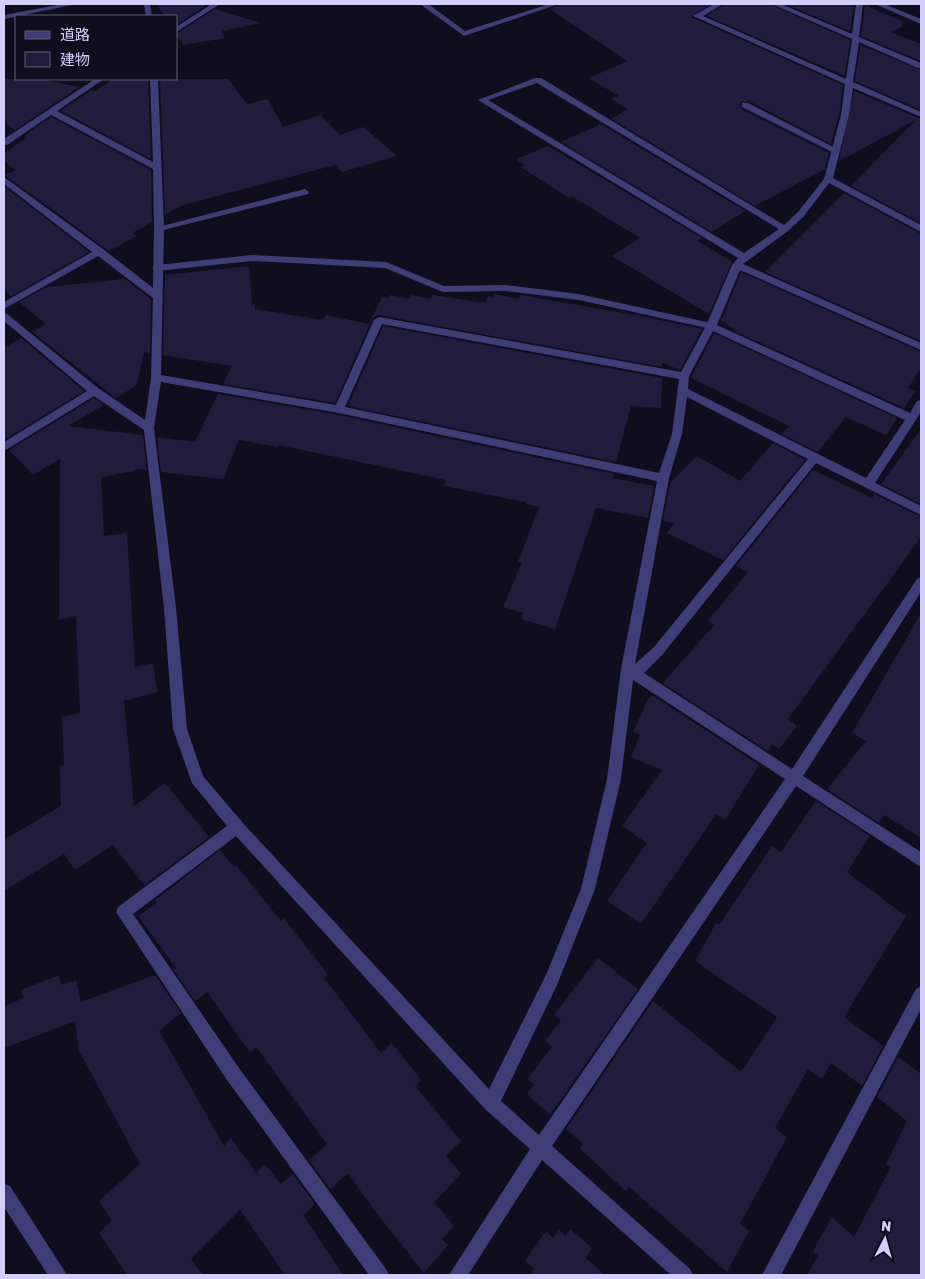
<svg xmlns="http://www.w3.org/2000/svg" width="925" height="1279" viewBox="0 0 925 1279" font-family="Rubik,'Noto Sans JP',sans-serif">
	<rect width="100%" height="100%" fill="#100e1d"/>
	<path fill="#221c3c" d="M156 4H197L205 6 176 25V16H164Z
		M561 4H711L691 17 843 85 839 115 831 144 749 101 740 103 741 109 829 153 825 169 755 206 612 119 627 109 611 99 619 96 589 78 627 61 550 9Z
		M725 4H770L850 40 845 76 707 16Z
		M785 4H854L850 31Z
		M865 5 904 22 900 24 903 26 891 32 921 44V61L861 36Z
		M215 9 261 23 222 31 225 38 183 45 176 34Z
		M860 45 921 70V110L855 81Z
		M4 79H41L79 87 15 130 4 122Z
		M113 79H148L151 159 61 111 91 90 96 91Z
		M160 79H228L247 104 268 99 283 127 320 115 340 135 363 127 397 156 342 172 335 165 183 205 165 214Z
		M854 91 921 119V223L851 186 916 120 839 161Z
		M51 117 151 170 152 222 132 233 137 236 109 251 5 175 16 170 4 161V153L26 138 24 136Z
		M601 124 745 211 712 232 561 142Z
		M548 146 702 238 698 241 732 262 709 314 612 256 640 238 573 197 569 198 522 168 525 166 516 159Z
		M4 186 89 252 11 296 4 290Z
		M844 193 921 234V341L765 272Z
		M249 266 252 305 255 304V309L323 320 326 315 369 324 382 297 389 298 390 295 409 299 411 295 431 299 432 295 485 303 488 296 494 297 495 294 519 299 520 295 641 316 702 329 680 370 662 363V367L378 315 372 319 335 403 223 384 232 366 163 355 165 275Z
		M741 272 921 352V368L908 388 916 391 904 408 732 330H736L721 321Z
		M64 278 47 287 125 279 151 299 150 353 144 352 137 385 116 398 32 332 46 324 19 302Z
		M383 326 662 378 661 408 631 406 616 462 348 406Z
		M714 333 897 418 886 435 846 417 818 452 782 434 789 426 691 378Z
		M21 338 84 391 4 440V348Z
		M218 394 339 415 614 474 612 478 654 486 648 518 596 508 555 629 521 619 524 613 503 607 522 562H518L539 507 526 504V502L444 486 446 480 279 445 278 447 239 440 223 479 161 472 157 437 195 442Z
		M94 398 104 405 68 426 143 435 147 470 135 469V471L101 477 104 536 127 533 135 667 153 663 157 692 124 701 134 806 165 783 209 837 144 885 113 845 75 870 64 854 4 891V840L61 806 60 766 64 765 62 717 80 713 76 616 59 620 60 459 33 475 9 450Z
		M921 429V504L881 484Z
		M773 443 805 460 723 560 667 533 674 523 663 521 670 483 697 456 740 481Z
		M813 470 872 498 874 494 921 517V537L788 719 797 726 779 749 772 744 768 751 663 683 714 625 708 621 748 572 736 566Z
		M921 613V838L884 815 879 823 827 789 866 741 852 733Z
		M652 695 759 765 725 820 716 814 641 924 607 901 647 843 622 826 662 770 631 757 640 735 633 732 647 701Z
		M816 801 870 836 847 872 906 916 844 1017 883 1046 862 1086 831 1063 822 1079 808 1069 775 1128 787 1137 740 1224 749 1231 727 1272 629 1187 626 1191 580 1149 583 1144 566 1129 653 1001 741 1072 777 1017 695 961 716 923 719 925 772 846 781 852Z
		M220 850 234 867 236 865 281 921 284 918 328 975 324 978 381 1053 392 1043 421 1080 415 1086 461 1141 446 1156 461 1174 434 1202 454 1226 442 1239 448 1245 424 1273 375 1211 348 1173 330 1189 309 1160 327 1144 256 1047 250 1052 207 992 195 1001 173 969 176 968 138 916 157 902 155 900Z
		M598 958 638 989 550 1115 527 1094 534 1085 527 1079 552 1047 545 1041 561 1020 554 1015Z
		M59 975 61 985 76 980 81 1002 155 975 181 1013 159 1031 224 1146 231 1138 256 1173 265 1164 281 1184 293 1174 315 1204 303 1215 343 1275H285L240 1210 191 1259 203 1275H127L99 1233 112 1221 99 1201 140 1164 79 1051 75 1021 4 1048V1006L24 998 21 990Z
		M898 1057 921 1074V1275H807L818 1256 813 1251 832 1217 854 1237 891 1167 886 1164 907 1121 877 1097Z
		M559 1229 565 1236 570 1229 592 1248 586 1258 605 1275H530L534 1269 525 1261 546 1231 553 1238Z"/>
	<g fill="none" stroke-linecap="round" stroke-linejoin="round">
		<path fill="#3f3d78" fill-rule="evenodd" d="M742 103H748L841 151 834 153 742 107Z
			M305 189 309 192 308 194 159 231 154 228Z
			M252 255 386 262 444 286 505 285 579 294 711 323 716 326 711 329 579 300 505 291 443 292 385 268 252 261 157 271 152 268 157 265Z"/>
		<path fill="#3f3d78" fill-rule="evenodd" d="M63 4H77L4 19V15Z
			M144 4H150L152 16H146Z
			M212 4H220L176 32V27Z
			M420 4H428L465 31 549 4H559L464 36Z
			M714 4H723L703 16 846 79 852 39 772 4H781L852 34 856 4H863L859 37 921 63V68H918L859 42 853 82 921 112V117L853 88 849 115 833 178 921 225V232L829 183 804 216 788 231 743 264 921 343V350L740 270 717 325 910 413 917 401 921 400V412L875 483 921 506V515L816 463 662 655 644 673 792 769 917 579 921 577V592L803 776 921 852V867L796 786 552 1146 690 1269 693 1275H671L542 1160 468 1275H449L530 1149 485 1109 236 836 133 914 239 1068 386 1269 389 1275H369L227 1080 116 912 118 907 227 826 192 783 173 729 164 608 144 430 94 396 4 451V442L87 391 4 321V313L7 314 98 388 145 420 151 378 153 298 98 256 4 309V302L92 252 4 184V177L103 249 153 288 154 228 153 169 51 115 7 145H4V139L95 79H104L57 111 153 162 150 79H158L164 228 161 375 336 405 374 320 379 317 681 372 706 326 732 265 738 258 478 100 535 78H541L784 225 798 212 824 179 841 115 845 84 693 16ZM537 83 779 229 744 253 488 100ZM382 324 679 379 672 434 659 473 345 407ZM713 331 905 420 866 478 688 389 689 376ZM161 382 339 413 657 481 621 669 607 779 581 889 546 975 489 1089 242 822 203 776 187 729 176 608 154 428ZM687 397 808 459 654 647 635 664 669 478 682 434ZM633 680 785 779 539 1135 501 1101 557 985 595 889 621 779Z
			M875 4H884L921 19V24Z
			M921 986V1009L781 1275H762L916 989Z
			M4 1184 10 1186 67 1275H48L4 1207Z"/>
	</g>
	<rect width="925" height="1279" fill="none" stroke="#d3cefa" stroke-width="10"/>
	<rect x="15" y="15" width="162" height="65" fill="#100e1d" stroke="#5e5b75"/>
	<rect x="25" y="31" width="25" height="8" fill="#3f3d78" stroke="#5e5b75"/>
	<text x="60" y="40" font-size="15" fill="#d3cefa">道路</text>
	<rect x="25" y="52" width="25" height="15" fill="#221c3c" stroke="#5e5b75"/>
	<text x="60" y="65" font-size="15" fill="#d3cefa">建物</text>
	<g transform="translate(885 1239) rotate(6)" stroke="#100e1d" stroke-width="4" paint-order="stroke">
	<path d="M0-4L9 19L0 12L-9 19Z" fill="#d3cefa"/>
	<text y="-8" font-size="14" font-weight="bold" text-anchor="middle" fill="#d3cefa">N</text>
	</g>
</svg>
